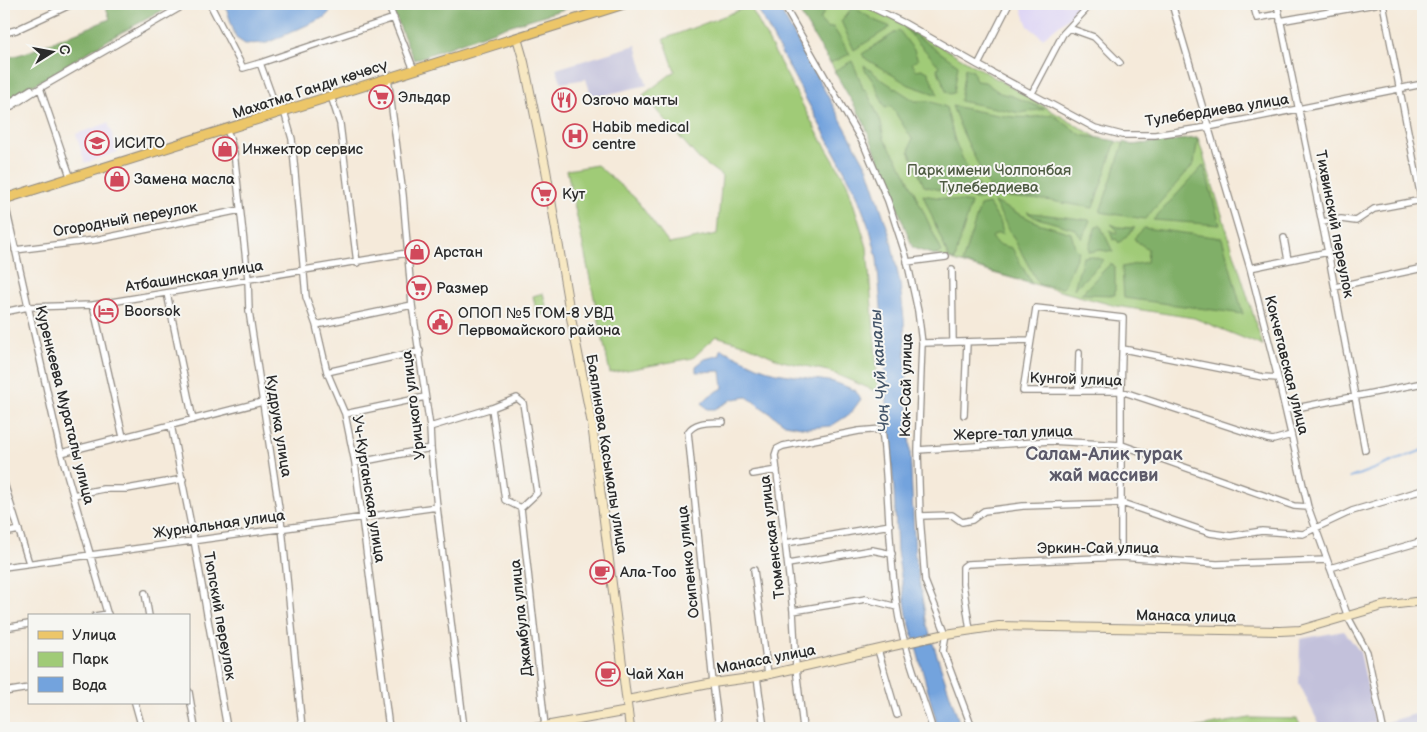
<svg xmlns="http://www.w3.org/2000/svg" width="1427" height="732" viewBox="0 0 1427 732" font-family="'Balsamiq Sans',sans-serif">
	<rect width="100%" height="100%" fill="#f6f6f2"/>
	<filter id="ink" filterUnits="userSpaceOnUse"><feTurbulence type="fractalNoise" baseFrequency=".02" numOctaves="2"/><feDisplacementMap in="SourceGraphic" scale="10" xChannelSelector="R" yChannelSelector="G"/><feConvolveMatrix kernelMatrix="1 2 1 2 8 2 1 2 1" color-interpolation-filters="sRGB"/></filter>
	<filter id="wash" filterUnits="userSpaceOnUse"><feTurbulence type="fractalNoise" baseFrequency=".0096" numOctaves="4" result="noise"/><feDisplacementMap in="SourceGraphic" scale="20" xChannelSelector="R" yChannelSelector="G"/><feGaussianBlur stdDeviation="1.12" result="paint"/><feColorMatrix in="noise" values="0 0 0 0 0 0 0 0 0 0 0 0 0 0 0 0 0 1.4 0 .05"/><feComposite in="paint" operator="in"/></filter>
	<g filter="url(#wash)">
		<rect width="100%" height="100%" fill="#f5eada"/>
		<path fill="#ded5f5" d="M1020 4H1085L1043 38 1028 26Z
			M108 123 118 152 85 163 76 134Z"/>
		<path fill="#c3c1db" d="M636 45 647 85 592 98 586 79 562 83 556 69Z
			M1344 631 1360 652 1375 722 1356 728H1321L1299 683 1300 639Z
			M1423 712V728H1387V722Z"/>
		<path fill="#a0cb77" stroke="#667b51" d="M797 4H861L896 20 1098 138 1132 145 1198 138 1263 346 1194 318 1116 306 993 273 913 248 898 192 863 120Z
			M750 6 818 134 847 183 867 247 875 343 878 392 828 371 782 361 746 345 716 336 693 358 610 373 567 170 597 165 635 198 669 244 717 234 722 176 699 159 643 95 675 71 664 39Z
			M543 293 548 313 537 316 533 296Z
			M1250 718 1297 719 1302 728H1193Z"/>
		<path fill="#80af68" stroke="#566d4a" d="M105 4H174L115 36 4 103V59L28 52 110 19Z
			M390 4H581L505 27 414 60Z
			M797 4H822L824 12 820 20 827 28 833 27 850 54 830 63 795 5Z
			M853 7 876 21 891 27 854 50 841 21Z
			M904 27 958 65 954 93 950 94 946 91 937 68 940 67Z
			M899 30 914 50 918 60 912 63 916 70 922 69 928 72 938 95 909 85 866 59 862 54Z
			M852 61 859 77 863 89 866 90 881 122 884 139 904 170 942 252 935 255 913 248 863 120 834 71Z
			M864 65 881 79 915 101H929L946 107 955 141 964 162 985 198 976 199 924 186 909 151 912 139 891 106 885 108 874 83 865 70Z
			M965 68 973 71 976 81 985 82 1000 93 1012 96 1044 109 1020 113 960 101Z
			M952 106C985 112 1019 123 1052 114L1081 135 1116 141 1093 208 1046 200 993 196 962 131Z
			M1198 138 1194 164 1145 219 1100 212 1124 142 1132 145Z
			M1204 165 1220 225 1153 220Z
			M923 195 971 203C967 222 959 240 955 260L949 258Z
			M994 202 1038 223 1071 233 1075 247 1079 251 1063 288 1039 285Z
			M989 204 1001 224 1003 235 998 233 992 237 997 244 1012 248 1032 284 962 263 980 206Z
			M1027 212 1031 213 1090 220 1082 239 1075 229 1034 217Z
			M1111 224 1118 227 1135 228 1119 243 1116 239 1113 240 1110 230 1117 233 1118 231Z
			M1100 225 1113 252 1100 250 1089 252V246L1096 226Z
			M1144 228 1222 238 1243 314 1124 298 1122 267 1147 262 1148 249 1136 241 1134 238Z
			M1090 256 1104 260 1074 289 1083 257Z
			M1111 263 1115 267V295L1081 294Z"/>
		<path fill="#73a3dd" stroke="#4f6784" d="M225 4H337L325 17 267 43 245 44 236 38Z
			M755 4H777L868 169 890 236 900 284 904 319 915 558 927 625 961 728H938L907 614 897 551 894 490 888 425 884 344 877 258 871 233 856 192Z
			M721 349 757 366 776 373 834 382 855 390 861 399 850 414 831 426 807 428 785 424 747 397 733 399 715 409H707L702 403 709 396 723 388 721 371 696 372V366L705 359 720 355Z"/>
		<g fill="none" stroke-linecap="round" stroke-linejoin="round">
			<path stroke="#73a3dd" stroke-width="2" d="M1350 478 1423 450"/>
		</g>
	</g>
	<g filter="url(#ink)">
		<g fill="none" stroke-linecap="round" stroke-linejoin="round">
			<g stroke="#908a82" stroke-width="8">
				<path id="street" d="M210 4 243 68 260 63
					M388 4 414 70
					M783 4 864 145 888 201 906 256 918 311 922 343 918 450 920 516 925 581 946 634 943 651 972 728
					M865 4 904 23 978 65 1095 128 1122 135H1155L1208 127 1423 84
					M1172 4 1250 268 1278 378 1308 507 1348 617 1367 652 1383 728
					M1253 4 1257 18 1279 14
					M1277 4 1328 252 1365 450
					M1383 4 1423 208
					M1280 21 1375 4
					M1069 28 1094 37 1120 63
					M4 33 16 30 72 4
					M978 65 1009 4
					M388 78 403 195 412 305 430 427 431 448 437 507 464 728
					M40 88 71 179
					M1032 93 1063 34 1091 4
					M331 96 340 124 357 263
					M4 106 31 89
					M4 111 40 88 186 4
					M284 111 292 139 306 297 316 325 327 372 345 414 355 463 389 728
					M278 113 260 63 394 18
					M227 129 234 152 248 279 249 311 282 528 302 728
					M4 199 61 453 108 616
					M1322 222 1341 219 1356 221 1374 209 1422 200
					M1284 238 1288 260
					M15 250 95 240 240 210
					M907 262 946 257
					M1250 268 1328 252
					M952 270 953 342
					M1335 287 1423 268
					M167 293 193 420
					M93 305 123 437
					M4 312 28 307 93 305 407 253
					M316 325 412 305
					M922 343 1031 340
					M1123 349 1263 377 1278 378
					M327 372 420 351
					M1078 391 1079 353
					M517 398 523 403 537 493 521 508 505 500 492 408Z
					M1286 410 1423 383
					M345 414 425 397
					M964 415 967 342
					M171 425 194 540 227 728
					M430 427 492 408
					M918 450 1050 441 1122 445 1294 506 1308 507
					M61 453 262 402
					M355 463 431 448
					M753 474 777 470
					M4 483 29 563
					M73 495 103 489H127L183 479
					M521 508 545 726
					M920 516 952 515 962 522 972 520 984 511 1023 506 1122 503 1210 533 1231 536 1262 531 1303 534 1352 511 1423 490
					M4 533 19 530
					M786 543 890 525
					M1121 557V391L1123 318 1036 308 1023 391H1121L1267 439 1273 440 1291 435
					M788 564 872 550 892 554
					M4 567 437 507
					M1330 568 1423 541
					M754 570 768 674
					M145 593 149 616
					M793 611 866 599 897 607
					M95 616 108 614
					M4 628 29 624
					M970 630 963 584V567L967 564 1121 557 1217 564 1327 560
					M878 650 897 715
					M757 677 764 728
					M4 692 29 688
					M189 692 195 728
					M135 703 142 728
					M719 728 713 683 688 432C696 421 710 423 723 422
					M803 728 796 668 793 611 775 455 777 449 783 446 859 431 882 429C889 488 888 548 897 607 903 647 919 686 931 724"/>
			</g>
			<g stroke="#908a82" stroke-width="10">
				<path id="secondary" d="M517 38 524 62 546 170 570 313 592 424 630 728
					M627 700 713 683 757 677 946 634 999 626 1280 631 1300 630 1382 606 1423 601
					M534 728 628 711"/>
			</g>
			<g stroke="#908a82" stroke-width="11">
				<path id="primary" d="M4 199 624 4"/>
			</g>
			<use href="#street" stroke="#fff" stroke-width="5.5"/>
			<use href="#secondary" stroke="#f7e8c3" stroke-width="8"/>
			<use href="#primary" stroke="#ecc669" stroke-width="9"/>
		</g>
	</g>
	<defs>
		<g id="supermarket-ring" transform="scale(1.25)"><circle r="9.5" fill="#f6f6f2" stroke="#d1495b" stroke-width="1.5"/><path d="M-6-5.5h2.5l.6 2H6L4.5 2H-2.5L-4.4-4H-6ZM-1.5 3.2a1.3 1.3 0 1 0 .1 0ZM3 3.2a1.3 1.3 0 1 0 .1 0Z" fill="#d1495b"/></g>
		<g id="restaurant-ring" transform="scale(1.25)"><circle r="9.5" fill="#f6f6f2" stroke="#d1495b" stroke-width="1.5"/><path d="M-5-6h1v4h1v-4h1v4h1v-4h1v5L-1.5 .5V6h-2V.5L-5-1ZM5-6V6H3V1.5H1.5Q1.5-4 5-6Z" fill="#d1495b"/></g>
		<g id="hospital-ring" transform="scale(1.25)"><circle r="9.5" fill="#f6f6f2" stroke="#d1495b" stroke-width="1.5"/><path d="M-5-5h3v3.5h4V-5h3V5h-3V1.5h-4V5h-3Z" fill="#d1495b"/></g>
		<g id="university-ring" transform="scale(1.25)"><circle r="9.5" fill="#f6f6f2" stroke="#d1495b" stroke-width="1.5"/><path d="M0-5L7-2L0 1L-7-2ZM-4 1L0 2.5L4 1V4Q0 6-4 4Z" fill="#d1495b"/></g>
		<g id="shop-ring" transform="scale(1.25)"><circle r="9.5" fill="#f6f6f2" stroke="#d1495b" stroke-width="1.5"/><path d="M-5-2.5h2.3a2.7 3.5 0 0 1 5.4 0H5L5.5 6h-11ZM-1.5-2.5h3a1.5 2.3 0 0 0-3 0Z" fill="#d1495b"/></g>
		<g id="hotel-ring" transform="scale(1.25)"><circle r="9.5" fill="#f6f6f2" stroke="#d1495b" stroke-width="1.5"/><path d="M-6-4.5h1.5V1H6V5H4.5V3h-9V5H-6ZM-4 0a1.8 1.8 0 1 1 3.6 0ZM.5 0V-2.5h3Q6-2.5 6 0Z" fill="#d1495b"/></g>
		<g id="civic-ring" transform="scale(1.25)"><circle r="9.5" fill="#f6f6f2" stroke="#d1495b" stroke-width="1.5"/><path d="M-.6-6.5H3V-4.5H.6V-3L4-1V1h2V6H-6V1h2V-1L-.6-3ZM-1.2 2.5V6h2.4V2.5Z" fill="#d1495b"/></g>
		<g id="cafe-ring" transform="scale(1.25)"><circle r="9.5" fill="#f6f6f2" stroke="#d1495b" stroke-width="1.5"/><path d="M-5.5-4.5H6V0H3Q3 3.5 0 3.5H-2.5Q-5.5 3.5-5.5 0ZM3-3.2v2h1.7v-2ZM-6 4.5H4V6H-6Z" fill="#d1495b"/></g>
	</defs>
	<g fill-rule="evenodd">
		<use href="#supermarket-ring" x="381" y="97"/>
		<use href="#restaurant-ring" x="564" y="100"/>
		<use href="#hospital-ring" x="575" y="136"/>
		<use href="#university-ring" x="97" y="143"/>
		<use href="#shop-ring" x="225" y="149"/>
		<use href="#shop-ring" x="117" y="179"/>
		<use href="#supermarket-ring" x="544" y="194"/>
		<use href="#shop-ring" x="417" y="252"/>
		<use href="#supermarket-ring" x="419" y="288"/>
		<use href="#hotel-ring" x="106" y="311"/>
		<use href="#civic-ring" x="440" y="322"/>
		<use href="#cafe-ring" x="602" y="572"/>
		<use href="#cafe-ring" x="608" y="674"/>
	</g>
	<g text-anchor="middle" stroke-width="4" stroke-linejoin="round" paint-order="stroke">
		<g font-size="15" fill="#2b2b2b" stroke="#f6f6f2">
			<text transform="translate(310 89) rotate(-18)" y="5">Махатма Ганди көчөсү</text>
			<text transform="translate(1217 110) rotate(-9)" y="5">Тулебердиева улица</text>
			<text transform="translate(125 219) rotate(-10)" y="5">Огородный переулок</text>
			<text transform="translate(1335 224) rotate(79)" y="5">Тихвинский переулок</text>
			<text transform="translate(194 276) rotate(-9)" y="5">Атбашинская улица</text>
			<text transform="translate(1287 365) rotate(76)" y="5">Кокчетавская улица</text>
			<text transform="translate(1076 379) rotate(2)" y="5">Кунгой улица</text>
			<text transform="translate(906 385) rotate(-89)" y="5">Кок-Сай улица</text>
			<text transform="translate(65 405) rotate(76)" y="5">Куренкеева Мураталы улица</text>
			<text transform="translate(413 405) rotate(-97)" y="5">Урицкого улица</text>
			<text transform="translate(279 426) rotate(81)" y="5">Кудрука улица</text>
			<text transform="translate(1013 433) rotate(-2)" y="5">Жерге-тал улица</text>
			<text transform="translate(607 454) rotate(81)" y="5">Баялинова Касымалы улица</text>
			<text transform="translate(369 489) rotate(81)" y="5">Уч-Курганская улица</text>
			<text transform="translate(219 524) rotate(-8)" y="5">Журнальная улица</text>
			<text transform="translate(772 537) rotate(-97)" y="5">Тюменская улица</text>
			<text x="1098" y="553">Эркин-Сай улица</text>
			<text transform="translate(688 562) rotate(-96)" y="5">Осипенко улица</text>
			<text transform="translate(220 616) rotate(80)" y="5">Тюпский переулок</text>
			<text transform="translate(1186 616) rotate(1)" y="5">Манаса улица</text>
			<text transform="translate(521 618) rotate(-96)" y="5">Джамбула улица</text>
			<text transform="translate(766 659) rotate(-11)" y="5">Манаса улица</text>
		</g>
		<g font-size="15" fill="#2b2b2b" stroke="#f6f6f2" text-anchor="start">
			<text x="398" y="102">Эльдар</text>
			<text x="582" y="105">Озгочо манты</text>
			<text x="592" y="132">Habib medical<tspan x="592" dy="17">centre</tspan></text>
			<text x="114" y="148">ИСИТО</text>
			<text x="242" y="154">Инжектор сервис</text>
			<text x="134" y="184">Замена масла</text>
			<text x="562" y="199">Кут</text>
			<text x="434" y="257">Арстан</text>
			<text x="436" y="293">Размер</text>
			<text x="124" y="316">Boorsok</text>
			<text x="458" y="318">ОПОП №5 ГОМ-8 УВД<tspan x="458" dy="17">Первомайского района</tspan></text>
			<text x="620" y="577">Ала-Тоо</text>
			<text x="626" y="679">Чай Хан</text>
		</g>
		<g font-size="15" fill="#4e5b42" stroke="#f6f6f2">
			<text x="989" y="175">Парк имени Чолпонбая<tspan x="989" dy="17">Тулебердиева</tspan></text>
		</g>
		<g font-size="16" font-style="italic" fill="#445569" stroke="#f6f6f2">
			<text transform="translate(879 371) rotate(-94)" y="6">Чоң Чүй каналы</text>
		</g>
		<g font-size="18" font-weight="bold" fill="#5c5a69" stroke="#f6f6f2">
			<text x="1104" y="460">Салам-Алик турак<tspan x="1104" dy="21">жай массиви</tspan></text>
		</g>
	</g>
	<rect width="1427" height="732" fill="none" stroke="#f6f6f2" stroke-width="20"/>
	<rect x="28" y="614" width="162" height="90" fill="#f6f6f2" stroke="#a5a5a2"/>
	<rect x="38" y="631" width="25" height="8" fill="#ecc669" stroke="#a5a5a2"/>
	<text x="72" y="640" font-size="15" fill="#2b2b2b">Улица</text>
	<rect x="38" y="652" width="25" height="15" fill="#a0cb77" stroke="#a5a5a2"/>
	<text x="72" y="664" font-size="15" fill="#2b2b2b">Парк</text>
	<rect x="38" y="677" width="25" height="15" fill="#73a3dd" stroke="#a5a5a2"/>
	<text x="72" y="690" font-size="15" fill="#2b2b2b">Вода</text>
	<g transform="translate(52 52) rotate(79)" stroke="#f6f6f2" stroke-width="4" paint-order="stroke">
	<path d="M0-4L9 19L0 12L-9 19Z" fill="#2b2b2b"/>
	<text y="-8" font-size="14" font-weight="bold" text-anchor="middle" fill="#2b2b2b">С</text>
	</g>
</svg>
